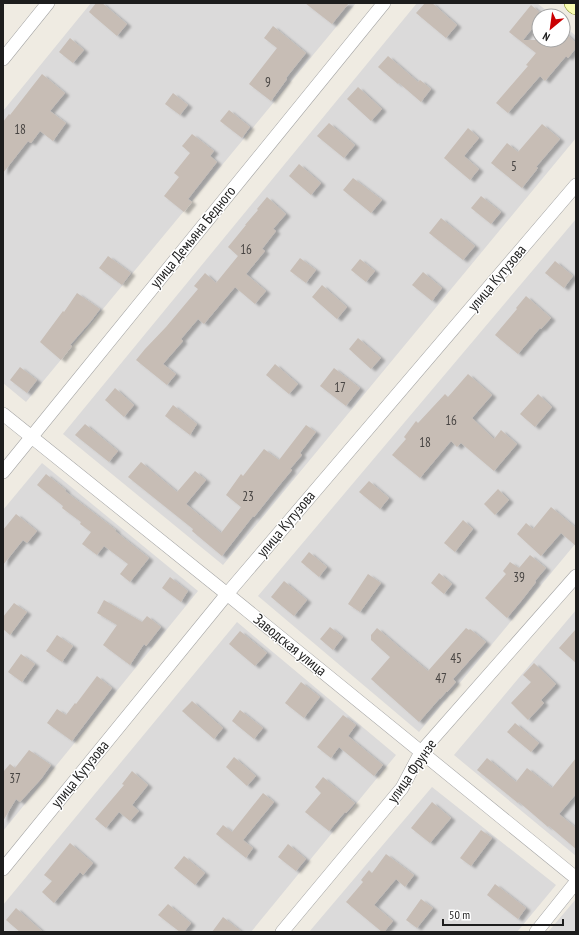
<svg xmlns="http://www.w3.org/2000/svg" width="579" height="935" viewBox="0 0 579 935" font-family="'PT Sans Narrow',sans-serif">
	<defs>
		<filter id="shadow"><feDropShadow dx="4.5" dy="2.5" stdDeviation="1" flood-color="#0004"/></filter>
	</defs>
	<rect width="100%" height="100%" fill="#efebe2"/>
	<path fill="#dbdada" d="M91 3H356L26 402 3 383V111Z
		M417 3H537L553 16H539V40H563V25L576 36V138L223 565 63 434Z
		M576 219V543L419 732 258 596Z
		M42 463 198 591 3 831V510Z
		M576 610V856L454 755Z
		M237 622 396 755 251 932H3V905Z
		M432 787 556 885 517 932H309Z
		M576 899V932H548Z"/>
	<path fill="#c7bdb5" filter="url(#shadow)" d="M96 3H102L127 24 117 36 89 12Z
		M305 3H349L332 24Z
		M425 3H432L457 25 446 38 416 13Z
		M531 5 543 15 542 16H539V20L523 40H563V31L576 43V48L568 58 566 56 545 81 540 76 508 113 496 103 528 66 526 65 536 53 509 32Z
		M273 26 306 53 286 78 287 79 271 101 249 84 277 48 264 38Z
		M70 38 84 50 73 63 59 52Z
		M388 56 418 82 420 80 431 89 421 102 399 83 398 84 378 67Z
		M42 74 65 93 50 111 66 123 53 141 40 131 31 143 28 141 3 173V122L9 114 10 115Z
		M358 87 382 109 371 121 347 99Z
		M173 93 188 105 180 115 165 104Z
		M229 110 250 127 242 138 220 121Z
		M329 123 355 145 344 158 317 136Z
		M542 124 560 139 536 167 538 168 522 188 491 163 507 143 518 152Z
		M468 128 479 138 464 156 479 169 470 180 444 158Z
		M192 134 214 151 210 156 217 162 188 199 192 202 184 212 164 196 179 177 174 173 190 153 182 146Z
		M299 164 321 183 311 195 289 176Z
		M353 178 382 200 371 213 343 190Z
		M481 196 501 212 491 224 471 208Z
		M267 197 286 214 273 229 276 231 262 249 265 251 246 274 266 291 255 304 235 287 204 324 198 319 181 339 183 341 163 364 176 374 167 385 136 360 145 349 166 327 198 289 194 286 205 273 216 283 238 256 228 247 246 225H245L258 210 257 209Z
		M441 218 475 246 463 260 429 233Z
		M108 256 131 273 122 285 99 268Z
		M300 258 316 270 306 283 290 271Z
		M360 259 375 271 366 282 351 270Z
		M555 261 573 276 564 288 545 273Z
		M423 272 442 288 432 301 412 285Z
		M322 285 347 307 337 319 312 297Z
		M77 293 100 309 91 321 70 345 72 346 61 360 40 342 63 311 64 312Z
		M526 296 551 318 541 329 540 328 518 354 495 335 517 309 516 308Z
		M358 338 381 358 371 369 349 349Z
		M275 364 298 384 289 394 266 375Z
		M20 367 37 380 27 393 10 380Z
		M334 368 360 388 346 406 320 386Z
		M468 374 492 395 472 418 494 439 501 430 517 444 494 471 461 443 457 447 451 441 420 478 392 455 406 439 404 437 416 421 418 423 445 394 448 397Z
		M115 388 134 405 124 417 105 400Z
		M538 394 552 407 535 427 520 414Z
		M173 405 197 424 190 435 165 416Z
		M85 424 118 451 109 462 75 435Z
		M306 425 316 432 300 453 302 455 290 469 292 470 282 482 254 517 253 516 222 556 192 531 193 529 128 477 141 462 177 492 195 471 206 480 186 504 221 533 241 507 226 495 241 474 243 476 264 449 279 460Z
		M46 474 66 490 65 491 116 530 115 531 149 558 130 582 120 574 128 564 104 546 97 555 82 544 91 532 80 524 81 522 62 508 63 506 37 485Z
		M369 481 389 498 380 509 359 492Z
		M498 489 509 500 495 515 484 504Z
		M551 507 576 528V546L561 533 541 556 517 534 526 523 533 529Z
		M16 514 37 531 27 543 23 540 3 565V530Z
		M463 520 473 529 455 552 444 543Z
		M309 552 327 567 319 577 301 562Z
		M530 555 546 568 535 581 536 582 522 600 507 618 485 598 506 574 503 571 510 562 519 568Z
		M439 573 452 584 444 594 431 583Z
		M368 574 381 583 360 612 348 604Z
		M170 577 188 591 181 602 162 588Z
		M284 581 307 600 294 616 271 597Z
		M104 600 142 622 147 616 161 627 146 646 144 644 130 665 103 645 117 625 97 613Z
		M14 603 27 612 10 635 3 629V617Z
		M330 627 343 637 333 650 320 639Z
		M377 628 399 647 428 671 466 628 469 630 470 629 486 642 453 679 456 682 447 692H446L440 699V698L419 722 371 679 390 657 371 640V635Z
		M576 629V663L559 648Z
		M240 631 267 653 255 666 229 644Z
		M57 635 73 646 62 662 46 651Z
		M21 654 35 664 22 682 8 672Z
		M534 663 556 684 541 700 544 703 528 720 511 703 531 682 523 675Z
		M97 676 112 688 72 741 47 723 57 709 66 715 75 703 76 704Z
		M301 682 320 697 304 718 285 703Z
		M192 701 223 728 214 739 182 711Z
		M240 710 263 728 254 739 232 721Z
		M343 715 356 725 348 736 383 765 374 776 339 747 331 758 317 747Z
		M515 723 539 743 531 752 507 732Z
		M29 750 51 765 41 779 20 802 16 799 3 821V772L10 764 15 768Z
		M234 757 256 776 247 786 226 767Z
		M487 758 516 782 527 768 552 788 576 758V794L559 814 576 828V849L549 826 548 827 519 802 518 803 477 770Z
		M132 771 148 785 132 805 139 811 130 821 119 812 106 828 95 819 124 785 122 784Z
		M323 777 355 803 346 813 345 812 329 831 305 812 321 793 315 787Z
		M263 793 274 802 243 840 253 848 246 858 216 834 223 825 232 832Z
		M432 802 451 818 430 843 411 828Z
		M481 830 492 838 471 866 460 858Z
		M70 843 93 863 83 875 80 872 54 903 42 892 52 881 44 875Z
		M288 844 306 859 296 871 278 857Z
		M386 854 414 875 405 887 396 879 374 905 393 921 384 932H382L346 902 363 882 361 880 369 870 372 873Z
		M184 856 205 873 195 885 174 868Z
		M495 884 526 908 518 919 487 895Z
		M421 899 433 908 417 928 406 920Z
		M168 904 191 923 184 932H180L158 915Z
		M16 908 43 932H20L6 920Z
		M223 917 242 932H212Z"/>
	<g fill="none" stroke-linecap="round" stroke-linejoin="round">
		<g stroke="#a4a4a4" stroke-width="14">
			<path id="street" d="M3 59 48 3
				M3 414 227 594 576 878
				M3 472 384 3
				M3 869 227 594 576 185
				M282 932 402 788 421 752 576 576
				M536 932 576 882"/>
		</g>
		<g stroke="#6c7800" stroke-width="20">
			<path id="secondary" d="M574 3 576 5"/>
		</g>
		<use href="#street" stroke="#fff" stroke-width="13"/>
		<use href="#secondary" stroke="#fafdb2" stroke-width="19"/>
	</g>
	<g text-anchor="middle" stroke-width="3" stroke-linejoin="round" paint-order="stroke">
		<g font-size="13" fill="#484543">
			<text x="268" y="87">9</text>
			<text x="20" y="134">18</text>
			<text x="514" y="171">5</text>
			<text x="246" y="254">16</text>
			<text x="340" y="392">17</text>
			<text x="451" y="425">16</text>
			<text x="425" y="447">18</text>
			<text x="248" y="501">23</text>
			<text x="519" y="582">39</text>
			<text x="456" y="663">45</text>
			<text x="441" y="683">47</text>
			<text x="15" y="783">37</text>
		</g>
		<g font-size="15" fill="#1d1d1d" stroke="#fff">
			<text transform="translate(193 237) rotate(-51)" y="5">улица Демьяна Бедного</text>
			<text transform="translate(497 278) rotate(-50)" y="5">улица Кутузова</text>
			<text transform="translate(286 524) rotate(-50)" y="5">улица Кутузова</text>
			<text transform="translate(290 645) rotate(39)" y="5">Заводская улица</text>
			<text transform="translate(412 771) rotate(-55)" y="5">улица Фрунзе</text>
			<text transform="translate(80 774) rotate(-51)" y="5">улица Кутузова</text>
		</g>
	</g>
	<rect width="579" height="935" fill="none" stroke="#1d1d1d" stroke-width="8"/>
	<g transform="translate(551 28) rotate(209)"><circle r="19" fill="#ffffff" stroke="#a5a5a5"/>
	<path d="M0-3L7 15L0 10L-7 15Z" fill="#ca0002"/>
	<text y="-6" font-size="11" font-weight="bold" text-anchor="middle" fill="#1d1d1d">N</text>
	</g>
	<path d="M443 919v6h120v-6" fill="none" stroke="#1d1d1d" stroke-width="2"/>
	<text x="449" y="919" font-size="12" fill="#1d1d1d" stroke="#ffffff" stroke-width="3" paint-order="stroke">50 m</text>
</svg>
